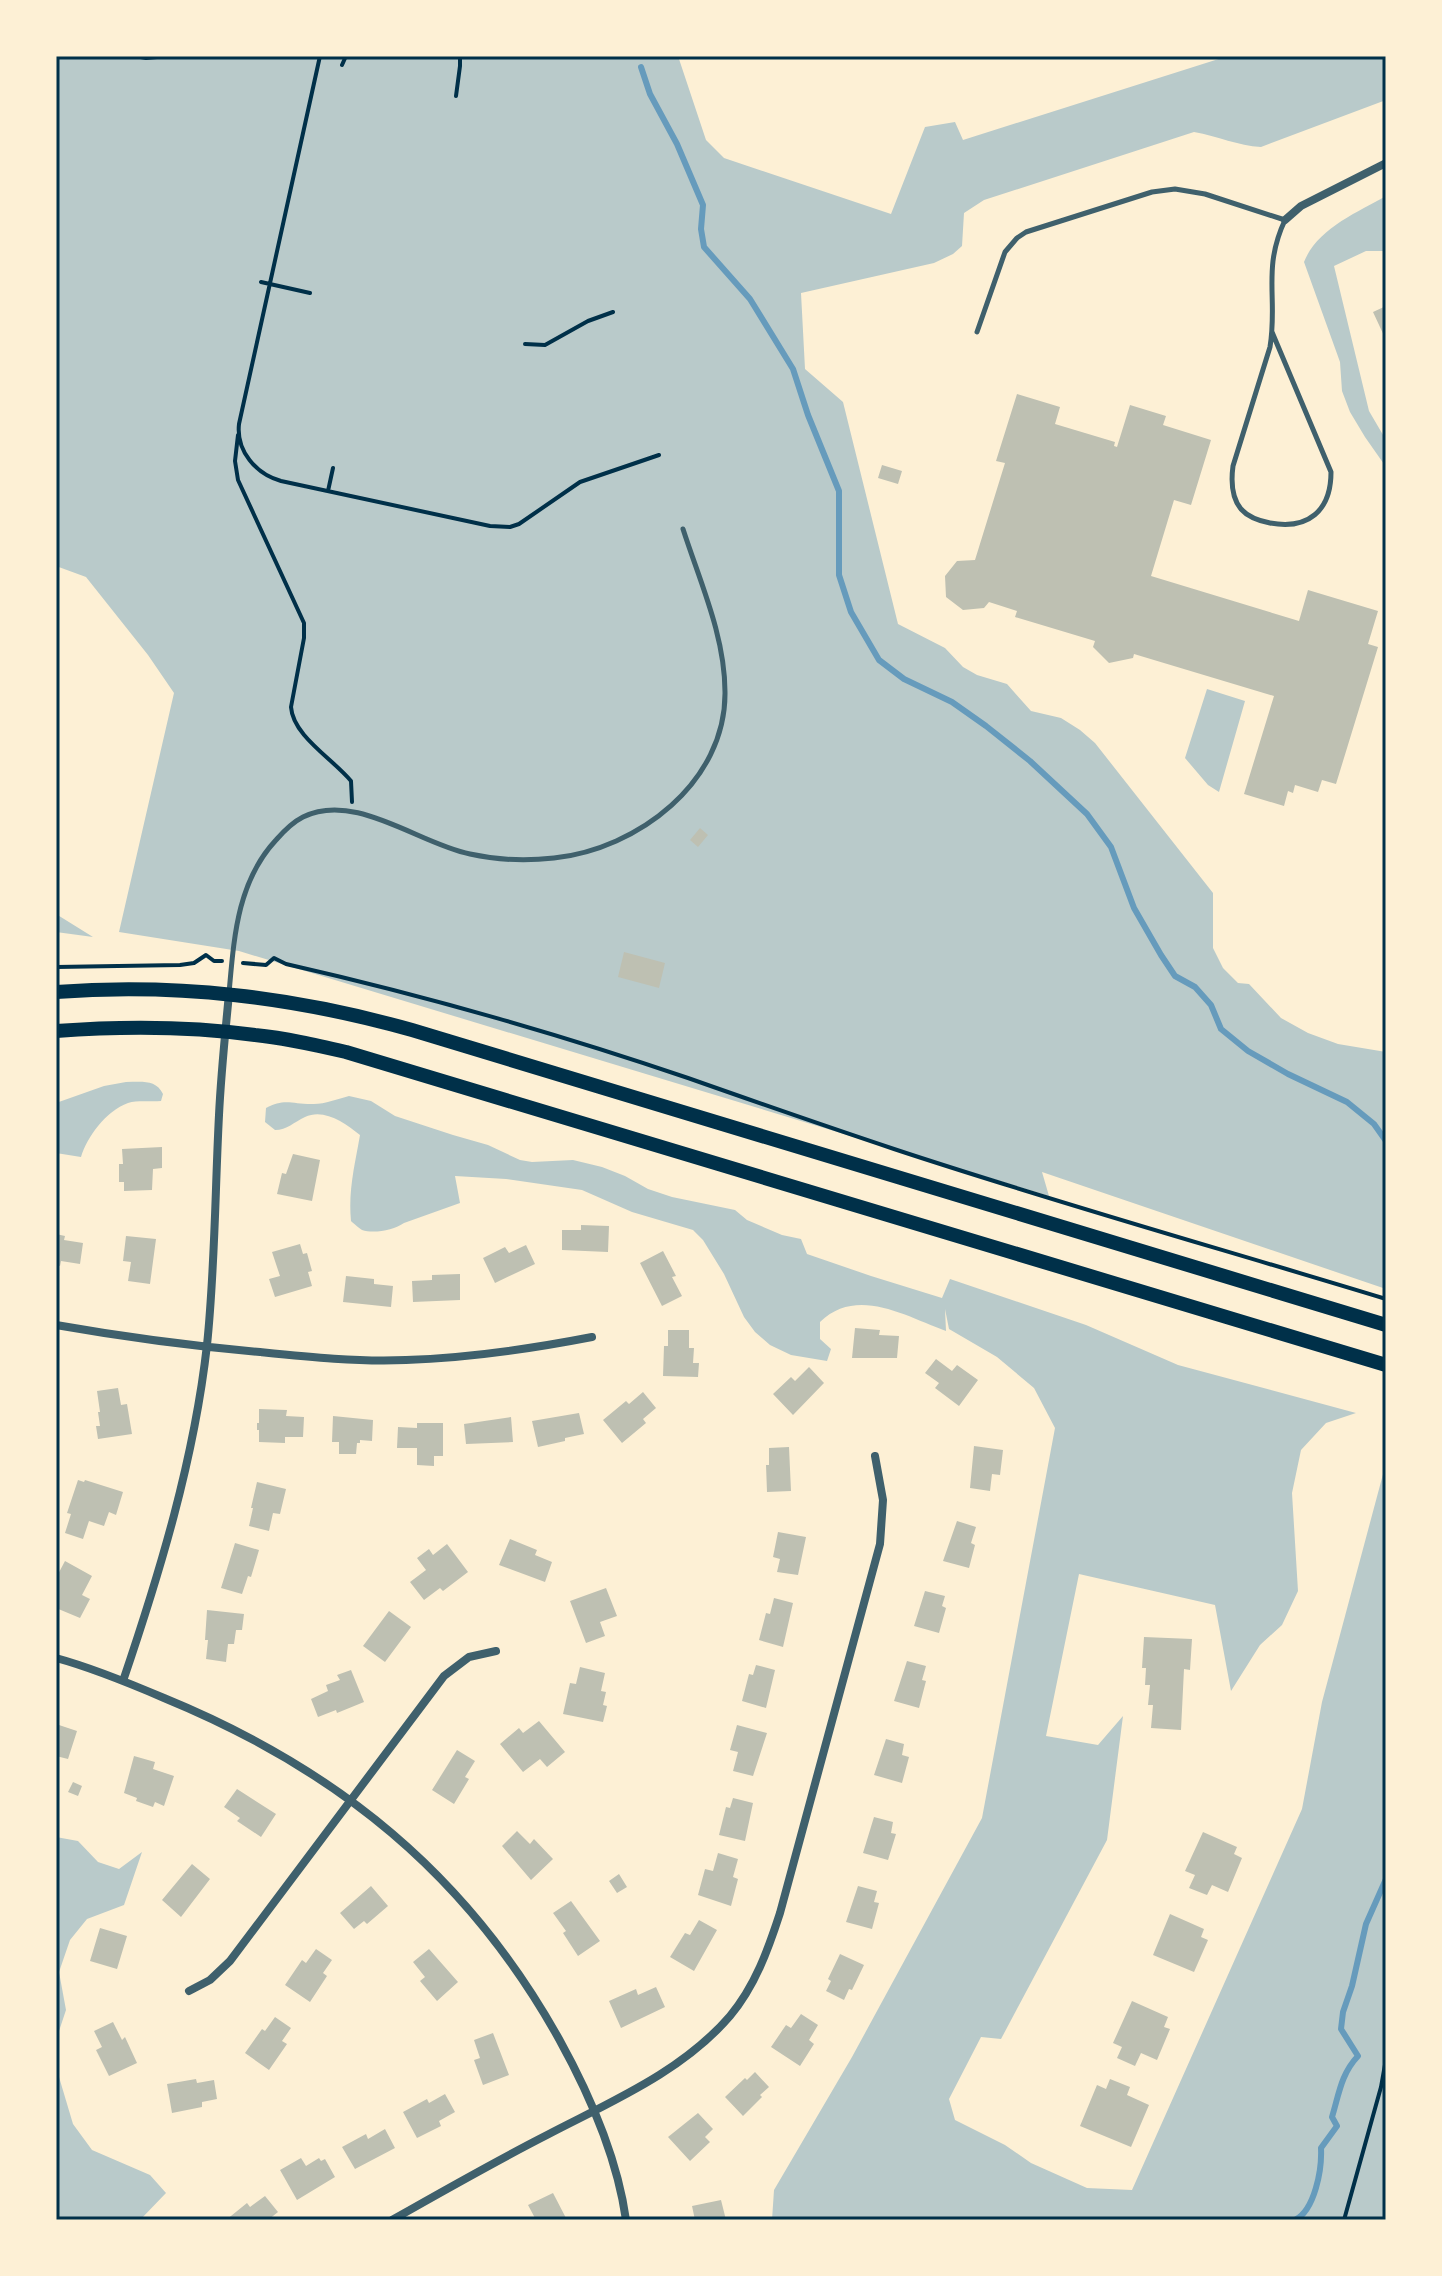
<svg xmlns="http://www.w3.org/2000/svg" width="1442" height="2276" viewBox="0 0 1442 2276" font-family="'Alegreya Sans',sans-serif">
	<rect width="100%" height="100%" fill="#fdf0d5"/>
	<path fill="#b9caca" d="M56 56H678L706 140 724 158 891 214 925 127 955 122 963 140 1228 56H1386V100L1261 147C1238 146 1218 136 1194 132L984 200 964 213 962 246 953 254 934 263 801 293 805 369 843 402 898 624 945 648 963 667 977 675 1007 684 1031 711 1061 718 1080 730 1095 743 1213 893V948L1223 968 1238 983 1249 984 1281 1018 1308 1033 1338 1044 1386 1052V1289L1042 1172 1049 1196 239 951 119 932 174 693 148 655 86 577 56 566Z
		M1386 196V251H1366L1334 266 1369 411 1386 440V467L1365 437 1350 412 1342 391 1340 362 1304 262C1317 229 1356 213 1386 196Z
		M1207 689 1245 701 1219 792 1208 785 1185 758Z
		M56 914 93 937 56 932Z
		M126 1082C141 1082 156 1079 163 1094L161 1101C151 1102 137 1100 128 1103 106 1111 87 1137 81 1157L56 1153V1103L104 1086Z
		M349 1096 371 1101 395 1116 453 1135 488 1145 520 1160 532 1162 573 1160 602 1167 625 1176 648 1189 672 1197 735 1210 747 1220 782 1235 801 1239 807 1254 871 1276 942 1298 950 1279 1086 1325 1178 1365 1356 1413 1326 1423 1301 1450 1292 1493 1298 1591 1282 1625 1260 1645 1231 1691 1215 1605 1079 1574 1046 1736 1098 1745 1123 1716 1107 1840 1001 2039 981 2037 949 2099 955 2120 1005 2145 1031 2163 1087 2188 1132 2190 1302 1809 1322 1702 1386 1463V2220H772L774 2190 852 2057 982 1818 1055 1428 1034 1388 997 1357 949 1329 945 1309 946 1331C905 1316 857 1286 820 1322V1339L831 1349 827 1361 791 1355 770 1345 755 1332 744 1317 724 1274 703 1240 693 1230 632 1212 582 1190 506 1179 455 1176 460 1203 404 1223C394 1230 374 1234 362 1230 360 1229 352 1222 351 1221 348 1191 355 1164 360 1135 345 1123 324 1108 305 1117 294 1122 287 1130 275 1130L265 1122 266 1108C284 1098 292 1104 311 1104 323 1105 337 1099 349 1096Z
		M56 1837 78 1841 98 1862 119 1869 142 1852 124 1905 87 1919 70 1940 59 1972 66 2010 58 2034 59 2077 73 2124 92 2150 150 2175 166 2193 140 2220H56Z"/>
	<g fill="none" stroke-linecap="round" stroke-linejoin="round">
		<path stroke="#669bbc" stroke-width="6" d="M641 67 650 94 677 144 703 205 701 229 704 247 750 299 793 369 808 415 839 491V575L851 612 879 660 904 679 952 702 986 726 1030 761 1087 814 1111 847 1134 908 1161 955 1175 976 1195 987 1211 1005 1221 1029 1248 1051 1288 1074 1347 1102 1374 1124 1386 1141
			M1295 2220C1315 2210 1322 2169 1321 2148L1337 2126 1332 2117C1339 2094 1341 2074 1358 2056L1341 2029 1343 2012 1352 1986 1366 1924 1386 1879"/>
	</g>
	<path fill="#bec0b2" d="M1386 306V340L1373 312Z
		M1017 394 1060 407 1055 424 1115 442 1114 446 1117 447 1130 405 1166 416 1163 425 1211 440 1191 505 1174 500 1151 576 1299 621 1308 590 1378 611 1368 644 1378 647 1336 784 1322 780 1318 792 1295 785 1293 793 1288 791 1284 806 1244 794 1274 696 1134 654 1133 658 1109 663 1093 647 1095 641 1015 617 1017 611 989 602 984 608 963 610 946 597 945 576 957 561 975 560 1005 463 996 461Z
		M882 465 902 471 898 484 878 478Z
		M700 828 708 835 698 847 690 840Z
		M624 952 665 963 659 988 618 977Z
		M162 1147V1168L153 1169 152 1190 124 1191V1182H119V1164H123L122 1149Z
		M293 1154 320 1160 312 1201 277 1194 282 1173 286 1174Z
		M581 1225 609 1226 608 1252 562 1250V1230H581Z
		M56 1234 65 1236 64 1240 83 1243 80 1264 61 1261 60 1266 56 1265Z
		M126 1236 156 1239 150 1284 128 1281 131 1262 123 1261Z
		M300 1244 303 1254 307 1253 312 1271 308 1272 312 1286 275 1297 269 1279 280 1276 272 1252Z
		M526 1245 535 1264 495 1283 483 1258 505 1247 509 1253Z
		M663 1251 676 1276 672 1277 682 1296 662 1306 640 1263Z
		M460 1274V1300L413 1302 412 1281 432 1280V1275Z
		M346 1276 374 1279V1284L393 1286 391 1307 343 1302Z
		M855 1328 880 1330 879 1335 899 1336 897 1358H852Z
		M668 1330H689V1348H694L693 1363H699L698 1377 663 1376 664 1346H668Z
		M936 1359 952 1371 957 1365 978 1380 959 1406 935 1388 939 1383 925 1373Z
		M809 1367 824 1383 793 1415 773 1394 791 1377 795 1381Z
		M118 1388 121 1405 127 1404 132 1434 98 1439 96 1426H100L98 1412H100L97 1391Z
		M643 1392 656 1408 643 1419 646 1423 622 1443 603 1420 626 1401 629 1404Z
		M259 1409 287 1410 286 1416 304 1417 303 1437H285V1443L259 1442V1430H257V1423H259Z
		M579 1413 584 1434 565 1438V1441L538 1447 532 1421Z
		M333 1416 373 1420 372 1441 360 1440V1443H357L356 1454H339V1442H332Z
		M511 1417 513 1442 466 1444 464 1424Z
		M417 1423H443V1456H434V1466L417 1465V1448H397L398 1427 417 1428Z
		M974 1446 1003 1450 1000 1475 992 1474 990 1491 970 1488Z
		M789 1447 791 1491 767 1492 766 1465H769V1448Z
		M78 1480 84 1482 85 1480 123 1492 116 1515 109 1512 104 1526 89 1521 83 1539 65 1533 71 1514 67 1513Z
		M257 1482 286 1489 280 1514 273 1513 269 1531 249 1526 253 1508H251Z
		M957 1521 976 1527 971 1543 975 1545 969 1568 943 1561Z
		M778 1532 806 1537 798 1575 777 1572 780 1559 773 1557Z
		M510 1539 537 1550 535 1555 552 1562 545 1582 499 1565Z
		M235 1543 259 1550 251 1577 248 1576 242 1594 221 1588Z
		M447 1544 468 1572 443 1591 440 1588 424 1600 410 1582 426 1570 417 1558 429 1549 433 1555Z
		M65 1561 92 1576 82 1595 90 1599 80 1618 56 1608V1578Z
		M606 1588 617 1616 600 1622 605 1636 586 1643 570 1601Z
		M925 1591 945 1596 942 1606 946 1608 939 1633 914 1626Z
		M774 1598 793 1603 783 1647 759 1640 766 1613 770 1614Z
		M207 1610 244 1614 242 1630H236L234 1644H228L226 1662 206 1659 208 1640H205Z
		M389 1611 411 1627 385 1662 363 1646Z
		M1144 1637 1192 1639 1190 1670 1184 1669 1181 1730 1151 1728 1153 1705H1148L1150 1685H1145L1146 1668H1142Z
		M907 1661 926 1666 922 1680 926 1681 919 1708 894 1701Z
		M756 1665 775 1670 766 1708 742 1701 749 1674 753 1675Z
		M580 1667 605 1673 601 1691 606 1692 603 1705 607 1706 603 1722 563 1714 570 1683 576 1684Z
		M351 1670 364 1702 337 1713 336 1710 318 1717 311 1699 328 1691 326 1685 340 1680 337 1675Z
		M539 1721 565 1752 547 1767 540 1759 523 1772 500 1744 519 1728 523 1733Z
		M56 1724 77 1731 68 1759 56 1756Z
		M737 1725 767 1733 753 1776 733 1771 738 1752 730 1750Z
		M886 1739 904 1744 902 1755 909 1757 902 1783 874 1775Z
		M457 1750 475 1761 465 1777 469 1779 454 1804 432 1790Z
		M134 1756 155 1762 153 1769 174 1776 164 1806 155 1802 153 1807 136 1801 137 1798 124 1793Z
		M73 1782 82 1786 78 1796 68 1792Z
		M237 1789 276 1814 261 1837 237 1821 240 1818 224 1807Z
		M733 1798 753 1803 745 1841 719 1835 726 1807 730 1808Z
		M874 1817 893 1822 891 1833 896 1834 888 1860 863 1853Z
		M517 1831 530 1844 534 1839 553 1859 531 1880 502 1846Z
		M1203 1832 1237 1847 1234 1854 1242 1858 1228 1892 1212 1885 1207 1895 1189 1888 1195 1875 1185 1871Z
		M718 1853 738 1859 733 1877 738 1879 731 1906 698 1895 705 1869 713 1871Z
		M192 1864 210 1879 181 1917 162 1900Z
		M619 1874 627 1887 617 1893 609 1881Z
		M371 1886 388 1906 367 1924 364 1921 354 1929 340 1913Z
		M858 1886 877 1891 874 1902 879 1903 872 1929 846 1922Z
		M571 1901 600 1941 578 1956 563 1933 566 1931 553 1913Z
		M1170 1914 1204 1929 1201 1937 1208 1940 1194 1972 1153 1955Z
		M699 1920 717 1930 694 1971 670 1957 685 1933 690 1935Z
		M100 1928 127 1936 117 1969 90 1961Z
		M316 1949 332 1960 323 1973 327 1976 310 2002 285 1985 302 1960 306 1963Z
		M429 1949 458 1982 437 2001 420 1981 425 1977 413 1962Z
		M840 1954 864 1965 852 1990 849 1989 844 2000 826 1991 831 1981 828 1979Z
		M656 1987 665 2007 621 2028 609 2001 636 1989 638 1995Z
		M1132 2001 1168 2017 1164 2027 1170 2029 1157 2060 1141 2053 1135 2066 1117 2058 1122 2047 1113 2043Z
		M801 2014 818 2025 809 2040 814 2044 800 2066 771 2047 786 2025 791 2028Z
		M275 2017 291 2028 282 2041 287 2044 269 2070 245 2053 262 2029 265 2031Z
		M113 2022 122 2040 125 2037 137 2063 109 2076 96 2050 102 2047 94 2031Z
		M493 2033 509 2075 483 2085 474 2060 480 2058 474 2040Z
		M755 2072 769 2087 760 2095 762 2097 743 2116 725 2097 745 2078 747 2080Z
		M196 2079 197 2083 214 2080 217 2099 202 2102V2107L172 2113 167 2084Z
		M1110 2079 1130 2087 1127 2095 1149 2105 1131 2147 1080 2126 1097 2085 1106 2089Z
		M445 2094 455 2112 439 2121 441 2126 417 2138 403 2112 427 2099 429 2103Z
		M698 2113 713 2129 705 2137 710 2142 690 2161 668 2137Z
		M385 2129 395 2148 355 2169 342 2147 366 2134 368 2139Z
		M301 2158 306 2166 319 2158 321 2161 325 2159 335 2177 297 2200 280 2170Z
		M553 2193 567 2220H536L528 2205Z
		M265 2196 278 2212 268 2220H226L247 2203 250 2207Z
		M721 2200 726 2220H695L692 2206Z"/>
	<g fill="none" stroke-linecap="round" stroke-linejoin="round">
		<path stroke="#003049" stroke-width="4" d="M135 56 146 58 168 56
			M320 56 239 424C236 451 256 474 281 481L490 526 510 527 519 524 580 482 659 455
			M342 65 346 56
			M456 96 460 66V56
			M261 282 310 293
			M525 344 545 345 588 321 613 312
			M238 435 235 461 238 480 304 623V638L291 707C293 736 333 759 351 781L352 802
			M328 491 333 468
			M243 963 266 965 274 958 286 964C422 995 556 1033 688 1078 756 1102 825 1126 894 1149 1057 1203 1222 1249 1386 1299
			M56 967 180 965 194 963 206 955 214 961H222
			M1344 2220 1381 2087 1386 2059"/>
		<path stroke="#3f606c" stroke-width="5" d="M977 332 1005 252 1017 238 1026 232 1152 192 1175 189 1205 194 1285 220C1262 269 1278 299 1270 347L1233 466C1231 481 1231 497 1241 509 1248 517 1260 521 1270 523 1308 530 1331 511 1331 472L1272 332
			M229 993C234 938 237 882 276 840 283 832 293 822 303 817 355 791 419 844 470 854 497 860 527 861 554 858 638 849 726 782 725 692 725 636 700 582 683 529"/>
		<path stroke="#3f606c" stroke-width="8" d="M1285 220 1301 206 1386 163
			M56 1325C124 1337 192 1346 260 1352 309 1357 357 1362 406 1360 469 1358 530 1349 592 1337
			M56 1658C93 1668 129 1683 164 1698 337 1769 467 1874 559 2039 590 2095 617 2156 626 2220
			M123 1681C160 1572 194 1460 207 1345 215 1269 215 1192 219 1115 221 1074 225 1034 229 994
			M189 1991 210 1980 230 1961 444 1676 469 1657 496 1651
			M392 2220C443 2191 494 2162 547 2135 610 2102 682 2072 730 2016 755 1986 768 1950 780 1913L880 1544 883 1500 875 1456"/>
		<path stroke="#003049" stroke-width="14" d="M56 992C179 983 294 997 412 1030L1386 1325
			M56 1031C122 1026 189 1026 255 1035 286 1038 316 1045 346 1052L1386 1365"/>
	</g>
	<rect width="1442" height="2276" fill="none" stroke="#fdf0d5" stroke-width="116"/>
	<rect x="58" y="58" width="1326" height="2160" fill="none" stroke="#003049" stroke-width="3"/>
</svg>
